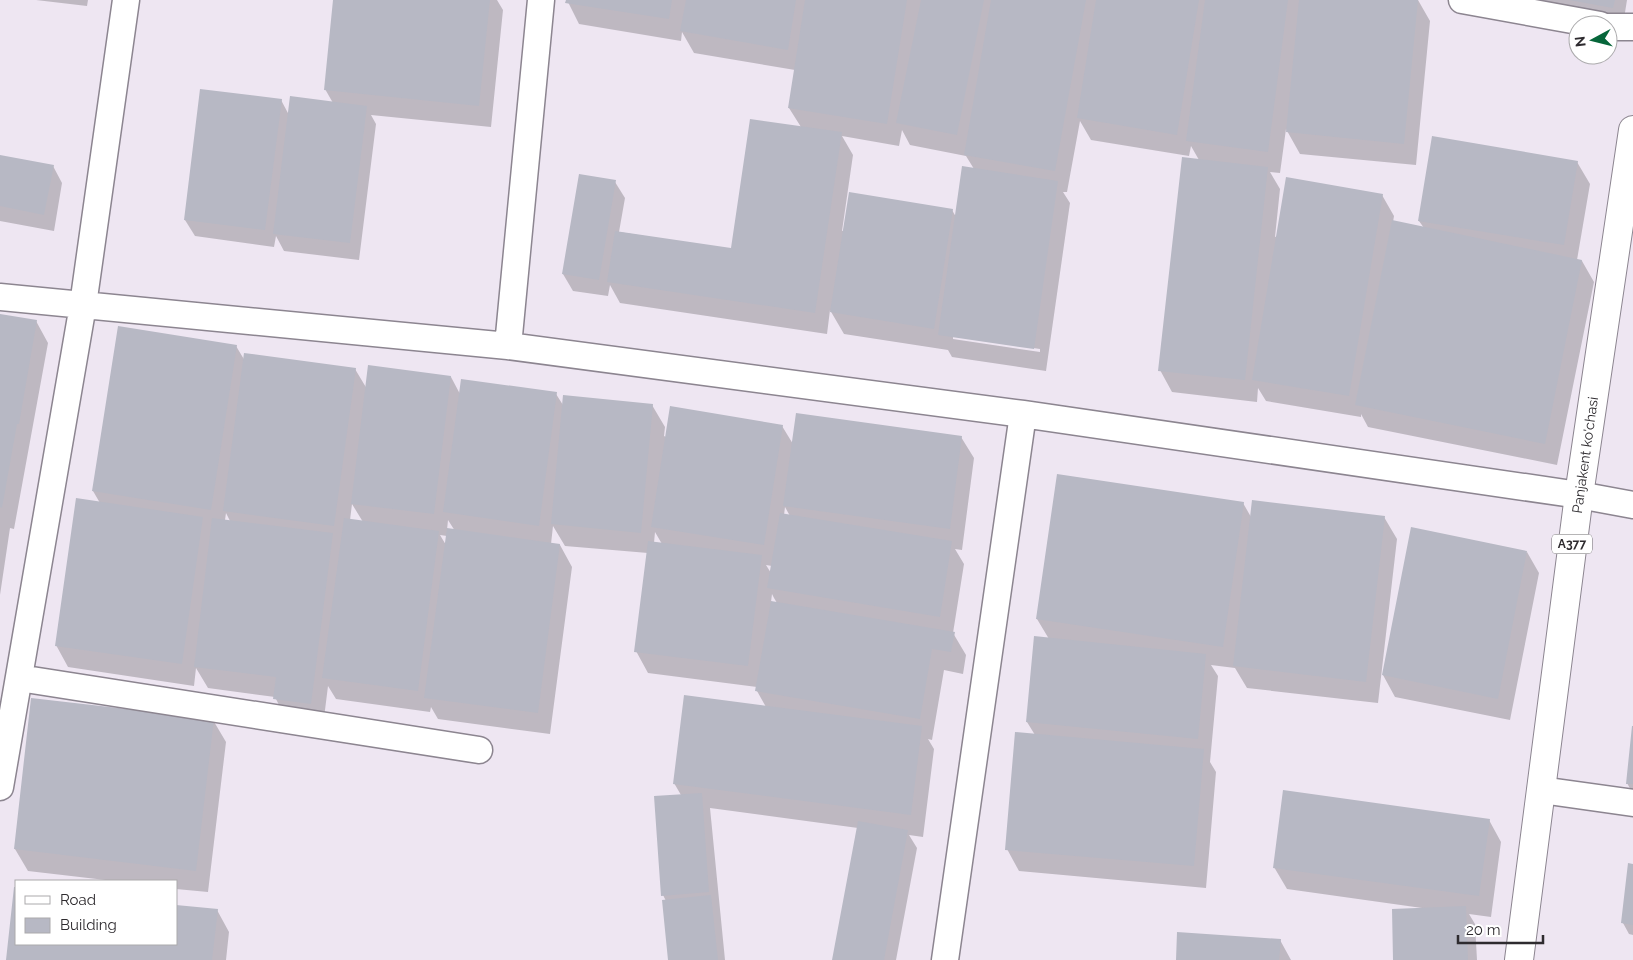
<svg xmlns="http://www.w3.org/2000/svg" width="1633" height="960" viewBox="0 0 1633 960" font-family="Raleway,sans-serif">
	<rect width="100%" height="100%" fill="#eee6f2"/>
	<path fill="#0003" fill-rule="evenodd" d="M36 0H88L87 6Z
		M334 0H497L503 10 491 127 371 115 376 124 359 260 284 251 276 236 274 247 195 236 185 220 281 100 289 115 333 103 325 89Z
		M567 0H1299L1300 3 1301 0H1418L1430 21 1416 165 1300 154 1286 129 1280 173 1270 172 1280 189 1275 237 1382 195 1394 216 1393 222 1424 228 1419 221 1577 162 1590 184 1577 260 1582 261 1594 282 1557 465 1368 427 1361 414V417L1266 401 1258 388 1257 402 1172 392 1160 370 1199 160 1191 146 1189 156 1091 140 1080 121 1067 192H1063L1070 203 1046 371 952 357 948 350 844 334 830 310 827 334 620 303 610 285 608 296 573 291 563 274 615 182 625 198 619 232 732 250 801 127 789 108 795 70 694 53 682 32 681 41 579 24ZM902 130 910 145 966 156 974 169 956 217 952 210 842 231 853 155 842 136 899 146ZM953 336 1040 349V352L953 339Z
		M1543 0H1627L1623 25 1550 13Z
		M0 156 53 166 62 183 54 231 0 221Z
		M0 315 36 321 48 343 14 529 10 528 0 595Z
		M236 346 245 361 355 369 367 389 451 377 460 394H556L563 405H652L665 427 664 436 666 437 782 426 793 444 961 437 974 458 962 550 955 549 964 564 953 633 966 655 963 674 944 670 932 740 928 739 934 749 923 837 909 835 917 848 896 960H834L858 828 710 808 725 960H669L666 901 663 895 681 795 674 783 766 707 757 691V687L648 673 636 651 648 553 565 546 553 526 551 544 560 545 572 567 550 734 438 719 431 707 430 712 336 699 328 686 323 726 287 721 275 697 208 688 196 668 194 686 68 667 56 645 100 503 93 491ZM352 504 363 522 350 520ZM785 507 790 516 784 515ZM226 513 230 521 225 520ZM448 520 455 531 447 530ZM655 532 662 544 654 543ZM440 535 447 536 446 545ZM766 565 772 566 771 573ZM772 594 774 598 777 603 771 602Z
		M1243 503 1251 517H1384L1397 539 1378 703 1247 688 1235 668 1211 665 1218 676 1210 762 1216 772 1206 888 1019 871 1007 849 1035 735 1027 722 1049 639 1037 619Z
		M1527 552 1539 573 1510 720 1395 697 1383 675Z
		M33 699 213 720 226 742 208 892 176 889V881H114L28 871 15 849Z
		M1633 725V794L1627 783Z
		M1489 820 1501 842 1491 917 1469 914 1475 924 1477 960H1395L1422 908 1287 889 1274 867Z
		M1633 865V935L1629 934 1623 923Z
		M15 888 16 944H176L217 910 229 932 226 960H7Z
		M1280 940 1291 960H1177Z"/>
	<path fill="#b7b8c4" d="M333 0H490L479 106 324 90Z
		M566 0H672L669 19 565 3Z
		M686 0H796L788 50 680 31Z
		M805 0H907L887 124 788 108Z
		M921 0H984L957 135 896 123Z
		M991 0H1086L1055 171 964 155Z
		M1096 0H1199L1177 135 1077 118Z
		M1205 0H1288L1268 152 1186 141Z
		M1299 0H1418L1404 144 1286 132Z
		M1569 0H1615L1613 8Z
		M200 89 282 99 265 230 184 220Z
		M290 96 367 106 350 243 273 234Z
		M750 119 842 132 815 313 607 282 615 231 731 248Z
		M1432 136 1578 161 1564 245 1418 221Z
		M0 155 54 165 44 215 0 206Z
		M1182 157 1268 167 1245 380 1158 371Z
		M962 166 1058 181 1034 349 938 335Z
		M579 174 616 180 599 280 562 274Z
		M1286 177 1383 194 1349 396 1252 380Z
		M849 192 953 209 934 329 830 312Z
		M1392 220 1582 260 1545 444 1355 405Z
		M0 314 37 320 19 424H17L2 508 0 507Z
		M118 326 237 345 211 510 92 491Z
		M244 353 356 368 334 526 223 511Z
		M368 365 451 376 434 514 351 504Z
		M461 379 557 392 539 526 443 512Z
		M563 395 653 404 641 533 551 524Z
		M670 406 783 425 764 545 651 527Z
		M796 413 962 436 950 529 783 506Z
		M1057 474 1244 502 1223 647 1036 619Z
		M76 498 203 517 182 664 55 646Z
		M1252 500 1385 516 1366 682 1233 666Z
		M780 513 952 541 940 617 767 588Z
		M212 518 333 533 311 704 273 699 276 677 194 667Z
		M344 518 439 531 418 691 322 678Z
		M1411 527 1527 551 1498 699 1382 675Z
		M447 528 560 544 538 713 424 698Z
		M648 541 762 555 748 666 634 652Z
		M771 601 955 632 951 652 932 649 920 719 755 691Z
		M1034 636 1206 654 1198 739 1026 722Z
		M684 695 922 726 911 815 673 784Z
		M31 698 214 719 196 871 14 849Z
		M1632 726H1633V784H1626Z
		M1015 732 1204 749 1194 866 1005 850Z
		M1283 790 1490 819 1479 896 1273 868Z
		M702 793 709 892 661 896 654 796Z
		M858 821 908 830 884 960H832Z
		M1628 863 1633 864V925L1621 923Z
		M14 887H16V944H176V905L218 909 212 960H6Z
		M711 895 718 960H668L662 900Z
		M1466 906 1468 960H1393L1392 909Z
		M1177 932 1281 939 1279 960H1176Z"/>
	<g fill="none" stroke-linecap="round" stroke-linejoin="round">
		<g stroke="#8c8590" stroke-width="29">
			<path id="minor" d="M1462 0 1600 25
				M1608 27H1633
				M0 297 508 346 1023 414 1579 495 1633 505
				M508 346 541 0
				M19 678 479 750
				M0 787 83 305 126 0
				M1541 790 1633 803
				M945 960 1023 414"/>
		</g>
		<g stroke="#8c8590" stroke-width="30">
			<path id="primary" d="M1519 960 1579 495 1633 130"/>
		</g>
		<use href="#minor" stroke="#fff" stroke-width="26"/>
		<use href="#primary" stroke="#fff" stroke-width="28"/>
	</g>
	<g text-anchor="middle" stroke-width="4.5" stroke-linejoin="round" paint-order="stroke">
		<rect fill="#fff" stroke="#6d6b6d" stroke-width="1" x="1552" y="534.5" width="40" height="19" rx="4"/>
		<g font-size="12" font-weight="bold" fill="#2e2b2f">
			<text x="1572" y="548">A377</text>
		</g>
		<g font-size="14" fill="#2e2b2f" stroke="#fff">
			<text transform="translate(1585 455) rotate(-82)" y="5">Panjakent ko'chasi</text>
		</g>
	</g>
	<rect x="15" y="880" width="162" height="65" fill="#ffffff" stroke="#abaaac"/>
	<rect x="25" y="896" width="25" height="8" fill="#ffffff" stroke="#abaaac"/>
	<text x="60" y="905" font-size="15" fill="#2e2b2f">Road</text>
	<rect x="25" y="918" width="25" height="15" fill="#b7b8c4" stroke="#abaaac"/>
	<text x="60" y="930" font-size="15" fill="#2e2b2f">Building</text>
	<g transform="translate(1593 40) rotate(263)"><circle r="24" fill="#ffffff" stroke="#abaaac"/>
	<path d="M0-4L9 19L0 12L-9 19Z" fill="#06663a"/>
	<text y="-8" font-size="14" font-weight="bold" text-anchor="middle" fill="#2e2b2f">N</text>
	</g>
	<path d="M1458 935v8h85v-8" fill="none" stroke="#2e2b2f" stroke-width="2.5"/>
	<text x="1466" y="935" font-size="15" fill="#2e2b2f" stroke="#ffffff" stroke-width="4" paint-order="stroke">20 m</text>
</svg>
